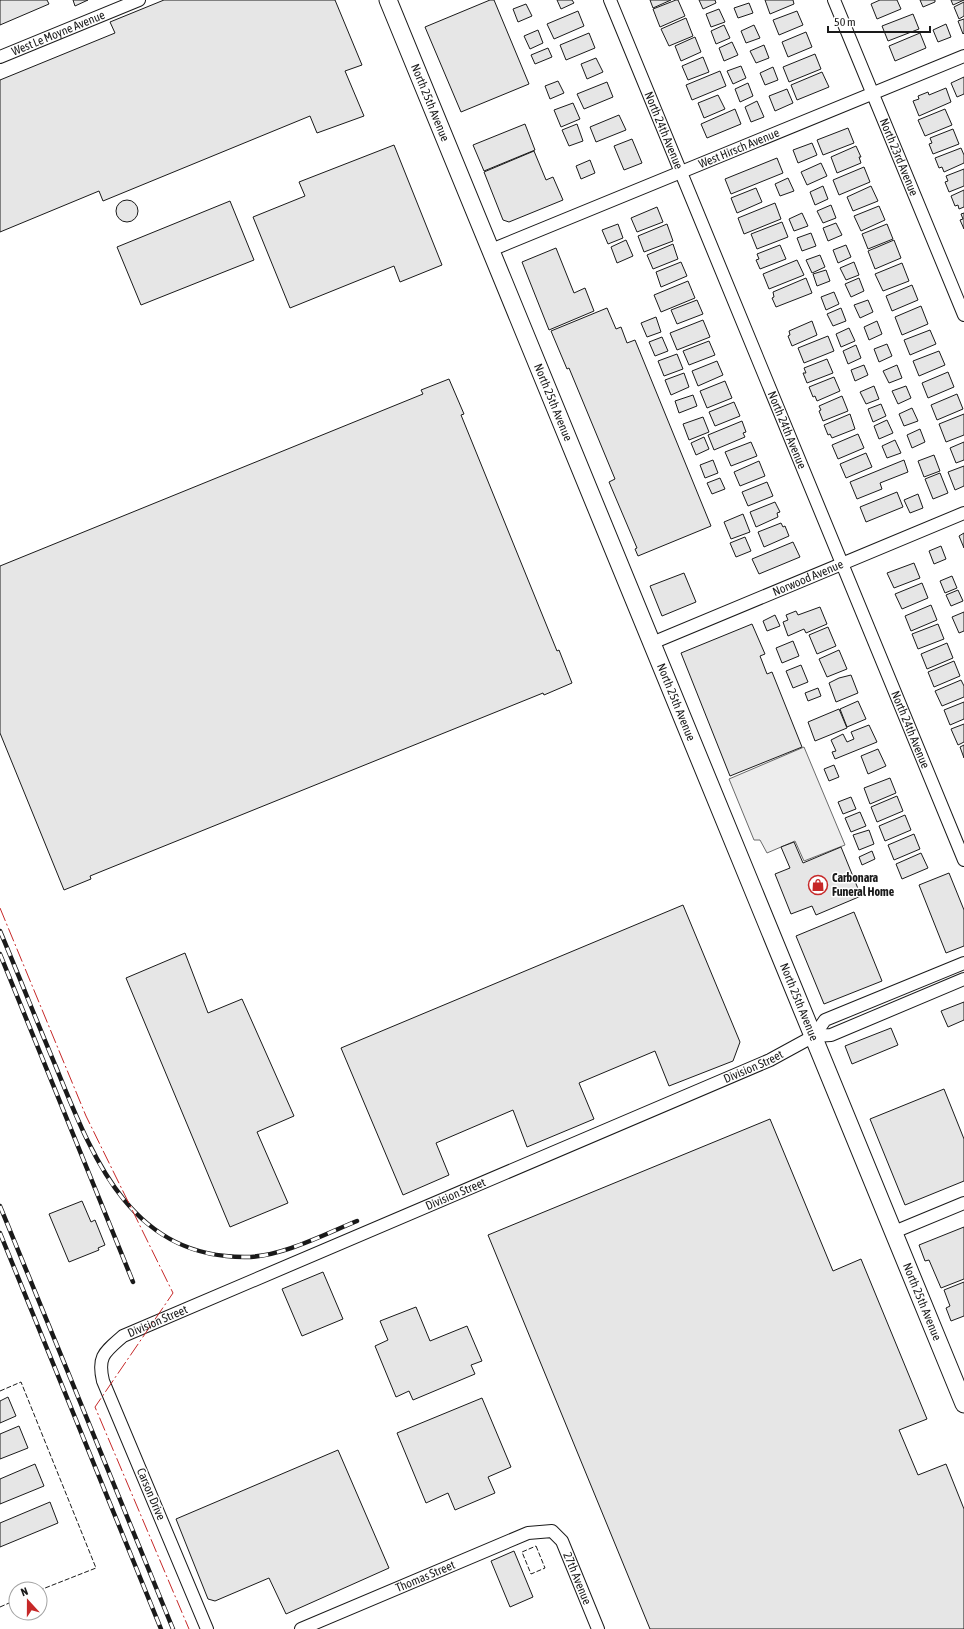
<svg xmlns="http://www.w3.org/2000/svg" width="964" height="1629" viewBox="0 0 964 1629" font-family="'Asap Condensed',sans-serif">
	<rect width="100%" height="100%" fill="#fff"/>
	<path fill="#ededed" stroke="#6a6a6a" d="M804 747 845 845 804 861 795 841 767 853 760 840H754L729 779Z"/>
	<path fill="#e6e6e6" stroke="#1a1a1a" d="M0 0H47L49 4 0 25Z
		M73 0H88L75 6Z
		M164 0H335L362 65 345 71 364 116 317 133 310 116 103 201 99 191 0 232V80L115 33 110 22Z
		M490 0H494L529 84 461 112 425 27Z
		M557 0H572L574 3 561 9Z
		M650 0H671L653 8Z
		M676 0H678L685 16 660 27 653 9Z
		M699 0H715L716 3 703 9Z
		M765 0H793L794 4 770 14Z
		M880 0H897L901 9 877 19 871 4Z
		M920 0H935V2L923 7Z
		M951 0H964L953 5Z
		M964 2V16L959 19 954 7Z
		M749 3 753 13 738 18 734 8Z
		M526 4 532 16 518 22 513 9Z
		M719 9 725 22 711 27 706 14Z
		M578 11 584 26 554 39 547 24Z
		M797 11 803 25 779 35 773 20Z
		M913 14 919 29 888 41 882 26Z
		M686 18 693 36 669 46 661 29Z
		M964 19V33L963 34 958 21Z
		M946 24 951 37 938 42 933 30Z
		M724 25 730 38 716 44 711 31Z
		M754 25 760 38 746 43 741 31Z
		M538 30 543 43 530 49 524 36Z
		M806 32 812 47 788 57 782 42Z
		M589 33 595 48 566 60 560 45Z
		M920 33 926 48 895 61 889 46Z
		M695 37 701 52 681 61 675 46Z
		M732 42 738 55 724 61 719 48Z
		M764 45 769 58 756 63 750 51Z
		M548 48 552 57 535 64 531 55Z
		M815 54 821 69 789 82 783 67Z
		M703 57 709 72 688 80 682 66Z
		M596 58 603 72 587 79 581 64Z
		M741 66 746 78 733 84 727 71Z
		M773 67 778 80 765 85 760 73Z
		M720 71 726 86 692 100 686 85Z
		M822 72 829 87 797 100 791 85Z
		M964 77V94L957 97 951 83Z
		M558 81 564 93 550 99 545 86Z
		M607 82 613 97 584 109 577 94Z
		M748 83 753 96 740 102 735 89Z
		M946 88 951 102 919 116 913 101 919 99 918 96 928 92 929 95Z
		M787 89 793 103 775 111 769 96Z
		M718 95 725 109 704 118 698 103Z
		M757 101 764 117 751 122 745 107Z
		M573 103 580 119 561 127 554 110Z
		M735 109 741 124 707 138 701 124Z
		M945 109 952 125 925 136 918 120Z
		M619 115 626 130 596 142 590 127Z
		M525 124 535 150 484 171 473 145Z
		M577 124 583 141 569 146 562 130Z
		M848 128 854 143 823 155 817 140Z
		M953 129 959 144 933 154 929 144 932 143 930 138Z
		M632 139 642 163 624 170 614 146Z
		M812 143 817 155 798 163 793 150Z
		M394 145 442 265 400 282 394 266 290 308 253 217 305 196 299 182Z
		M856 146 861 157H859L861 163 837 173 831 157Z
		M961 148 964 155V163L944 172 942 167 939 168 935 158Z
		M534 151 546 180 553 177 563 200 509 222 503 220 484 172Z
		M777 158 783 173 731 194 725 179Z
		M590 160 595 173 581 179 576 166Z
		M821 163 827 176 807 185 801 172Z
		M864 167 870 182 839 195 833 180Z
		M964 169V186L949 192 945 182 948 181 946 176Z
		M788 178 794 191 780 196 775 184Z
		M823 186 828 199 815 205 810 192Z
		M871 186 878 201 853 211 847 197Z
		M756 188 762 202 737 213 731 198Z
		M964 190V207L959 209 958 205 955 206 951 196Z
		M116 211a11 11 0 1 1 22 0a11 11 0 1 1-22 0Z
		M230 201 254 260 141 305 117 247Z
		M775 203 781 219 744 234 738 218Z
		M831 205 836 218 823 223 817 211Z
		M879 206 885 220 861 231 854 216Z
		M657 207 663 222 637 232 631 218Z
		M802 213 808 226 794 231 789 219Z
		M964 213V229L960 220 963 219 961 214Z
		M782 222 788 237 757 249 751 234Z
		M836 223 842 235 828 241 823 228Z
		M618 224 623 238 608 244 602 230Z
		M667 224 673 241 644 252 638 236Z
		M887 224 893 239 868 249 862 234Z
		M811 233 816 246 802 251 797 238Z
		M626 240 633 256 617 263 611 247Z
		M894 240 901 258 875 269 868 251Z
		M673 244 678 259 653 269 647 255Z
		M780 245 786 259 760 269 756 260 759 259 757 254Z
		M846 245 851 257 838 263 833 250Z
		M556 248 574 293 585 288 594 311 549 330 522 262Z
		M820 255 825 267 812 273 806 260Z
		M797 260 804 275 769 289 763 274Z
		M681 262 687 276 661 287 656 272Z
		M854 262 859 275 846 280 840 268Z
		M902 263 909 281 883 291 875 274Z
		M826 270 830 281 817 286 813 274Z
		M806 278 812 293 776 307 772 298 774 297 773 292Z
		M859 278 864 291 851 297 845 284Z
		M688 281 695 298 661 312 654 295Z
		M912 285 918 300 892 311 886 296Z
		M834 292 839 304 826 310 821 297Z
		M697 300 703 314 677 324 671 310Z
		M868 300 873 312 860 318 854 305Z
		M921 306 928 324 902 335 895 317Z
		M607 308 616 329 621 327 627 343 635 340 711 526 638 556 635 549 637 548 609 482 615 479 569 368 567 369 551 331Z
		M841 308 846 321 833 326 827 314Z
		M656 317 661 332 647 337 641 323Z
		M703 320 710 337 677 350 670 333Z
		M812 321 817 335 792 346 788 336 790 335 789 331Z
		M877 321 882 334 869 340 864 327Z
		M849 328 855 341 841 347 836 334Z
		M930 330 936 344 910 355 904 340Z
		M828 336 834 351 804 363 798 348Z
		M662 337 668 351 655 356 649 342Z
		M709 341 715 355 689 365 683 351Z
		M887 344 892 356 879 362 874 349Z
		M856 345 861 358 848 364 843 351Z
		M939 351 945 365 919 376 913 361Z
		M677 354 683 369 664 376 658 361Z
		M827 359 833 373 807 383 803 373H806L804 368Z
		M717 361 723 375 698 386 692 371Z
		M864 365 868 375 855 381 851 370Z
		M897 365 902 378 889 383 883 371Z
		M948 372 954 387 928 398 922 383Z
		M684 373 689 387 671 395 665 380Z
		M834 377 840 391 817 401 815 396 813 397 809 387Z
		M449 379 464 414 461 415 557 651 559 650 572 683 544 695 543 693 90 876 91 879 64 890 0 733V566L423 394 421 390Z
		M725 381 732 398 707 408 700 391Z
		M874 386 879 399 866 404 860 392Z
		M906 386 911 398 898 404 892 391Z
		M957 394 963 409 937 420 931 405Z
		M693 395 697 406 679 413 675 401Z
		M842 396 848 411 823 421 819 411 821 410 819 406Z
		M734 402 740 416 715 426 709 412Z
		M881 404 886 416 873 422 868 409Z
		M912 408 918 421 904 426 899 414Z
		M850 414 855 429 832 438 830 434 828 435 824 425Z
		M964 414V435L946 442 939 424Z
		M703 417 709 432 689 440 683 424Z
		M887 420 893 433 879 439 874 426Z
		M742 421 746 432 743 433 745 437 714 450 708 435Z
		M920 429 925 442 912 448 907 435Z
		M858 434 864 448 838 459 832 445Z
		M704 437 709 449 696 455 691 443Z
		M895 440 901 453 887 458 882 446Z
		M751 442 757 456 731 466 725 452Z
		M964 442V460L956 463 950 448Z
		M866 453 872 467 846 478 840 464Z
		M934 455 940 471 924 477 918 461Z
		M713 460 718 473 705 478 700 465Z
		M904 460 908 472 880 483 882 489 857 499 850 482Z
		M759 461 765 476 740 486 734 472Z
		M964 466V486L955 490 948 472Z
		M940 473 948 493 933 499 925 479Z
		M720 478 725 489 712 494 707 483Z
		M767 482 773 496 748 506 742 492Z
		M897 492 903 507 866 522 860 507Z
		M918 494 923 508 910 513 904 500Z
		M775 502 780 512 777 513 778 517 756 527 750 512Z
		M743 514 750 532 731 539 724 522Z
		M781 523 783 527 785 526 789 536 764 547 758 532Z
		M964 533V548L959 536Z
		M745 537 751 551 736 557 730 543Z
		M793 542 800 557 759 574 752 559Z
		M941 546 946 559 934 564 929 551Z
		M914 563 920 578 894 588 887 573Z
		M684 573 696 602 662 616 650 586Z
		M952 576 957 588 945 593 940 581Z
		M922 583 928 598 902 609 895 594Z
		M958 590 963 601 951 606 946 595Z
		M931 605 937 620 911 631 905 616Z
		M820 607 827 624 806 633 804 629 788 636 783 622 788 620 786 615 796 611 798 615Z
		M964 612V631L959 633 952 617Z
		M775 615 780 626 767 631 763 621Z
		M752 624 765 654 760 656 767 674 772 672 802 747 730 776 681 653Z
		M938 624 944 639 918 649 912 634Z
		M828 627 836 646 817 654 809 635Z
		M793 641 799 656 782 663 776 648Z
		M947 643 953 658 927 669 921 654Z
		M839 650 847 669 827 677 819 659Z
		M954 661 960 676 934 687 928 672Z
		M801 665 808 682 793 688 786 671Z
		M851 675 858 693 836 702 829 683 839 678Z
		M961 680 964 686V697L942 706 935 691Z
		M818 688 821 696 808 701 805 693Z
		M858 701 866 719 847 727 840 709Z
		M964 702V719L950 725 944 710Z
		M839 709 847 728 815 741 808 722Z
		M964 724V742L958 745 951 729Z
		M869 725 877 742 835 759 832 752 836 751 831 740 843 734 847 742 854 739 851 732Z
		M964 745V758L960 747Z
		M878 749 886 766 868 774 861 756Z
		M834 765 839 777 829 781 824 769Z
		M890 778 896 793 870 804 864 788Z
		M897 796 903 811 877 822 871 807Z
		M851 797 856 809 843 814 838 802Z
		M860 812 866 826 851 832 845 818Z
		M905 815 911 830 885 841 879 826Z
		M869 830 874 844 859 850 853 835Z
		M914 834 920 849 894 860 888 845Z
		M794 842 803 863 841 847 861 896 816 915 812 906 791 914 775 874 790 868 781 847Z
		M872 851 875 859 862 865 859 857Z
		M921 853 928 868 902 879 896 864Z
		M949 873 964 910V946L946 953 919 885Z
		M683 905 740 1042 733 1061 669 1086 655 1051 579 1083 594 1119 527 1147 513 1110 436 1143 449 1175 403 1195 341 1048Z
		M854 912 882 981 824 1004 796 936Z
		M185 953 208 1013 242 999 294 1116 257 1132 288 1203 230 1227 126 978Z
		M964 1002V1020L948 1027 941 1011Z
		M891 1028 898 1045 852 1064 845 1046Z
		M944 1089 964 1139V1181L905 1205 870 1119Z
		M770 1119 833 1271 861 1259 927 1419 899 1430 918 1475 946 1464 964 1509V1629H650L488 1235Z
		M82 1201 91 1222 95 1220 105 1245 98 1248 99 1250 69 1262 49 1214Z
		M964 1227V1279L941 1288 929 1260 925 1261 919 1245Z
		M323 1272 343 1319 302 1336 282 1289Z
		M964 1282V1316L951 1321 946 1308 950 1306 944 1290Z
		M416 1307 430 1341 467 1326 482 1361 471 1365 475 1374 413 1400 409 1391 396 1397 375 1346 388 1340 380 1321Z
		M8 1397 16 1416 0 1423V1401Z
		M482 1398 511 1467 488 1477 495 1493 455 1510 448 1493 426 1503 397 1433Z
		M19 1426 28 1448 0 1459V1434Z
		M338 1450 389 1568 286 1614 269 1578 215 1601 208 1599 176 1519Z
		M35 1464 44 1486 0 1504V1479Z
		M50 1502 58 1523 0 1547V1523Z
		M514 1551 533 1597 510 1607 491 1561Z"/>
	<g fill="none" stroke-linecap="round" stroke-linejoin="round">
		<g stroke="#1a1a1a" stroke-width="14">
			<g id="minor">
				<path id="s1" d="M610 0 964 860"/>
				<path id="s2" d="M834 0 964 315"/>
				<path id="s3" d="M0 57 139 0"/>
				<path id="s4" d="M491 250 964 56"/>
				<path id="s5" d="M652 643 964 513"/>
				<path d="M814 1036 825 1020 964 963"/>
				<path d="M894 1232 964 1203"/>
				<path id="s6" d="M207 1629 103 1381C97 1356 105 1352 123 1336L770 1060 814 1036 831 1035 964 979"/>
				<path id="s7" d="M301 1629 528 1533 552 1531 562 1541 598 1629"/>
			</g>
		</g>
		<g stroke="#1a1a1a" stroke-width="19">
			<g id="secondary">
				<path id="s8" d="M388 0 964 1404"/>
			</g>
		</g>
		<use href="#minor" stroke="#fff" stroke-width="12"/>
		<use href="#secondary" stroke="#fff" stroke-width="17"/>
		<g stroke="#1a1a1a" stroke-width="4.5">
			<path id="rail" d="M0 931C19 976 37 1022 56 1067 93 1158 130 1258 246 1257 281 1257 325 1234 357 1221
				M0 954 133 1282
				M0 1206 173 1629
				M0 1233 161 1629"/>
		</g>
		<use href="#rail" stroke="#fff" stroke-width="3" stroke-dasharray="9" stroke-linecap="butt"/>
		<path stroke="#1a1a1a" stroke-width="1" stroke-dasharray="5 2" stroke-linecap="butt" d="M0 1391 21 1382 96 1568 40 1590
			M536 1546 545 1568 531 1574 522 1552Z
			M0 1607 16 1600"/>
		<path stroke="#c62828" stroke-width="1" stroke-dasharray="14 3 2 3" stroke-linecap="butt" d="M0 908 86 1116 173 1293 95 1407 189 1629"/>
	</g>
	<defs>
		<g id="shop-ring" transform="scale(1)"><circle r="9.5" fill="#fff" stroke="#c62828" stroke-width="1.5"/><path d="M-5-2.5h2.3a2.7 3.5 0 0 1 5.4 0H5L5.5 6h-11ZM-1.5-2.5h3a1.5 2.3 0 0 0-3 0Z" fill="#c62828"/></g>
	</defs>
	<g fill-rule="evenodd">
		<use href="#shop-ring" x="818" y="885"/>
	</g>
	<g text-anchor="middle" stroke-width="3" stroke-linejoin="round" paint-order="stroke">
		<g font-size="12" fill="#1a1a1a" stroke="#fff">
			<text dy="4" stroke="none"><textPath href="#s3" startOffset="63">West Le Moyne Avenue</textPath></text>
			<text dy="4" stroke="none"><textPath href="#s8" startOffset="111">North 25th Avenue</textPath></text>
			<text dy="4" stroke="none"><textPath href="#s1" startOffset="141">North 24th Avenue</textPath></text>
			<text dy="4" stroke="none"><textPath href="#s4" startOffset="268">West Hirsch Avenue</textPath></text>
			<text dy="4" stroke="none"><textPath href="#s2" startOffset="170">North 23rd Avenue</textPath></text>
			<text dy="4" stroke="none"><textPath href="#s8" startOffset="435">North 25th Avenue</textPath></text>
			<text dy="4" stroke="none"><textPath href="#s1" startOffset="465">North 24th Avenue</textPath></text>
			<text dy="4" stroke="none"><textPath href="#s5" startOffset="169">Norwood Avenue</textPath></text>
			<text dy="4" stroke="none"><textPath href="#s8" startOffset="759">North 25th Avenue</textPath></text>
			<text dy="4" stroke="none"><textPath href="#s1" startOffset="789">North 24th Avenue</textPath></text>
			<text dy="4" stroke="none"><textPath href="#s8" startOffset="1083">North 25th Avenue</textPath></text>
			<text dy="4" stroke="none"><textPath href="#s6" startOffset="1008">Division Street</textPath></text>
			<text dy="4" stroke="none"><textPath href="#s6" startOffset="684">Division Street</textPath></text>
			<text dy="4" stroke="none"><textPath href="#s8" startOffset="1407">North 25th Avenue</textPath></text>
			<text dy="4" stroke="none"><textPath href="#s6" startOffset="360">Division Street</textPath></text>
			<text transform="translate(151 1494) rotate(67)" y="4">Carson Drive</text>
			<text dy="4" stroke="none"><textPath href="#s7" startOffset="135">Thomas Street</textPath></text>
			<text dy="4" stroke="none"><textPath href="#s7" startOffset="325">27th Avenue</textPath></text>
		</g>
		<g font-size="12" font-weight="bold" fill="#1a1a1a" stroke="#fff" text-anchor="start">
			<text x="832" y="882">Carbonara<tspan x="832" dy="14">Funeral Home</tspan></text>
		</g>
	</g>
	<g transform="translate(28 1601) rotate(339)"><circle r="19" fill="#ffffff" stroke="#a3a3a3"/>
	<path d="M0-3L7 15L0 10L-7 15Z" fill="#c62828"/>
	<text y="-6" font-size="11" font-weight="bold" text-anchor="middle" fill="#1a1a1a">N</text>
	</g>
	<path d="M828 26v6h102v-6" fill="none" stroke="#1a1a1a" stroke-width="2"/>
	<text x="834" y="26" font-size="12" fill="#1a1a1a" stroke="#ffffff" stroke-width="3" paint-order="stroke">50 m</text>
</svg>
